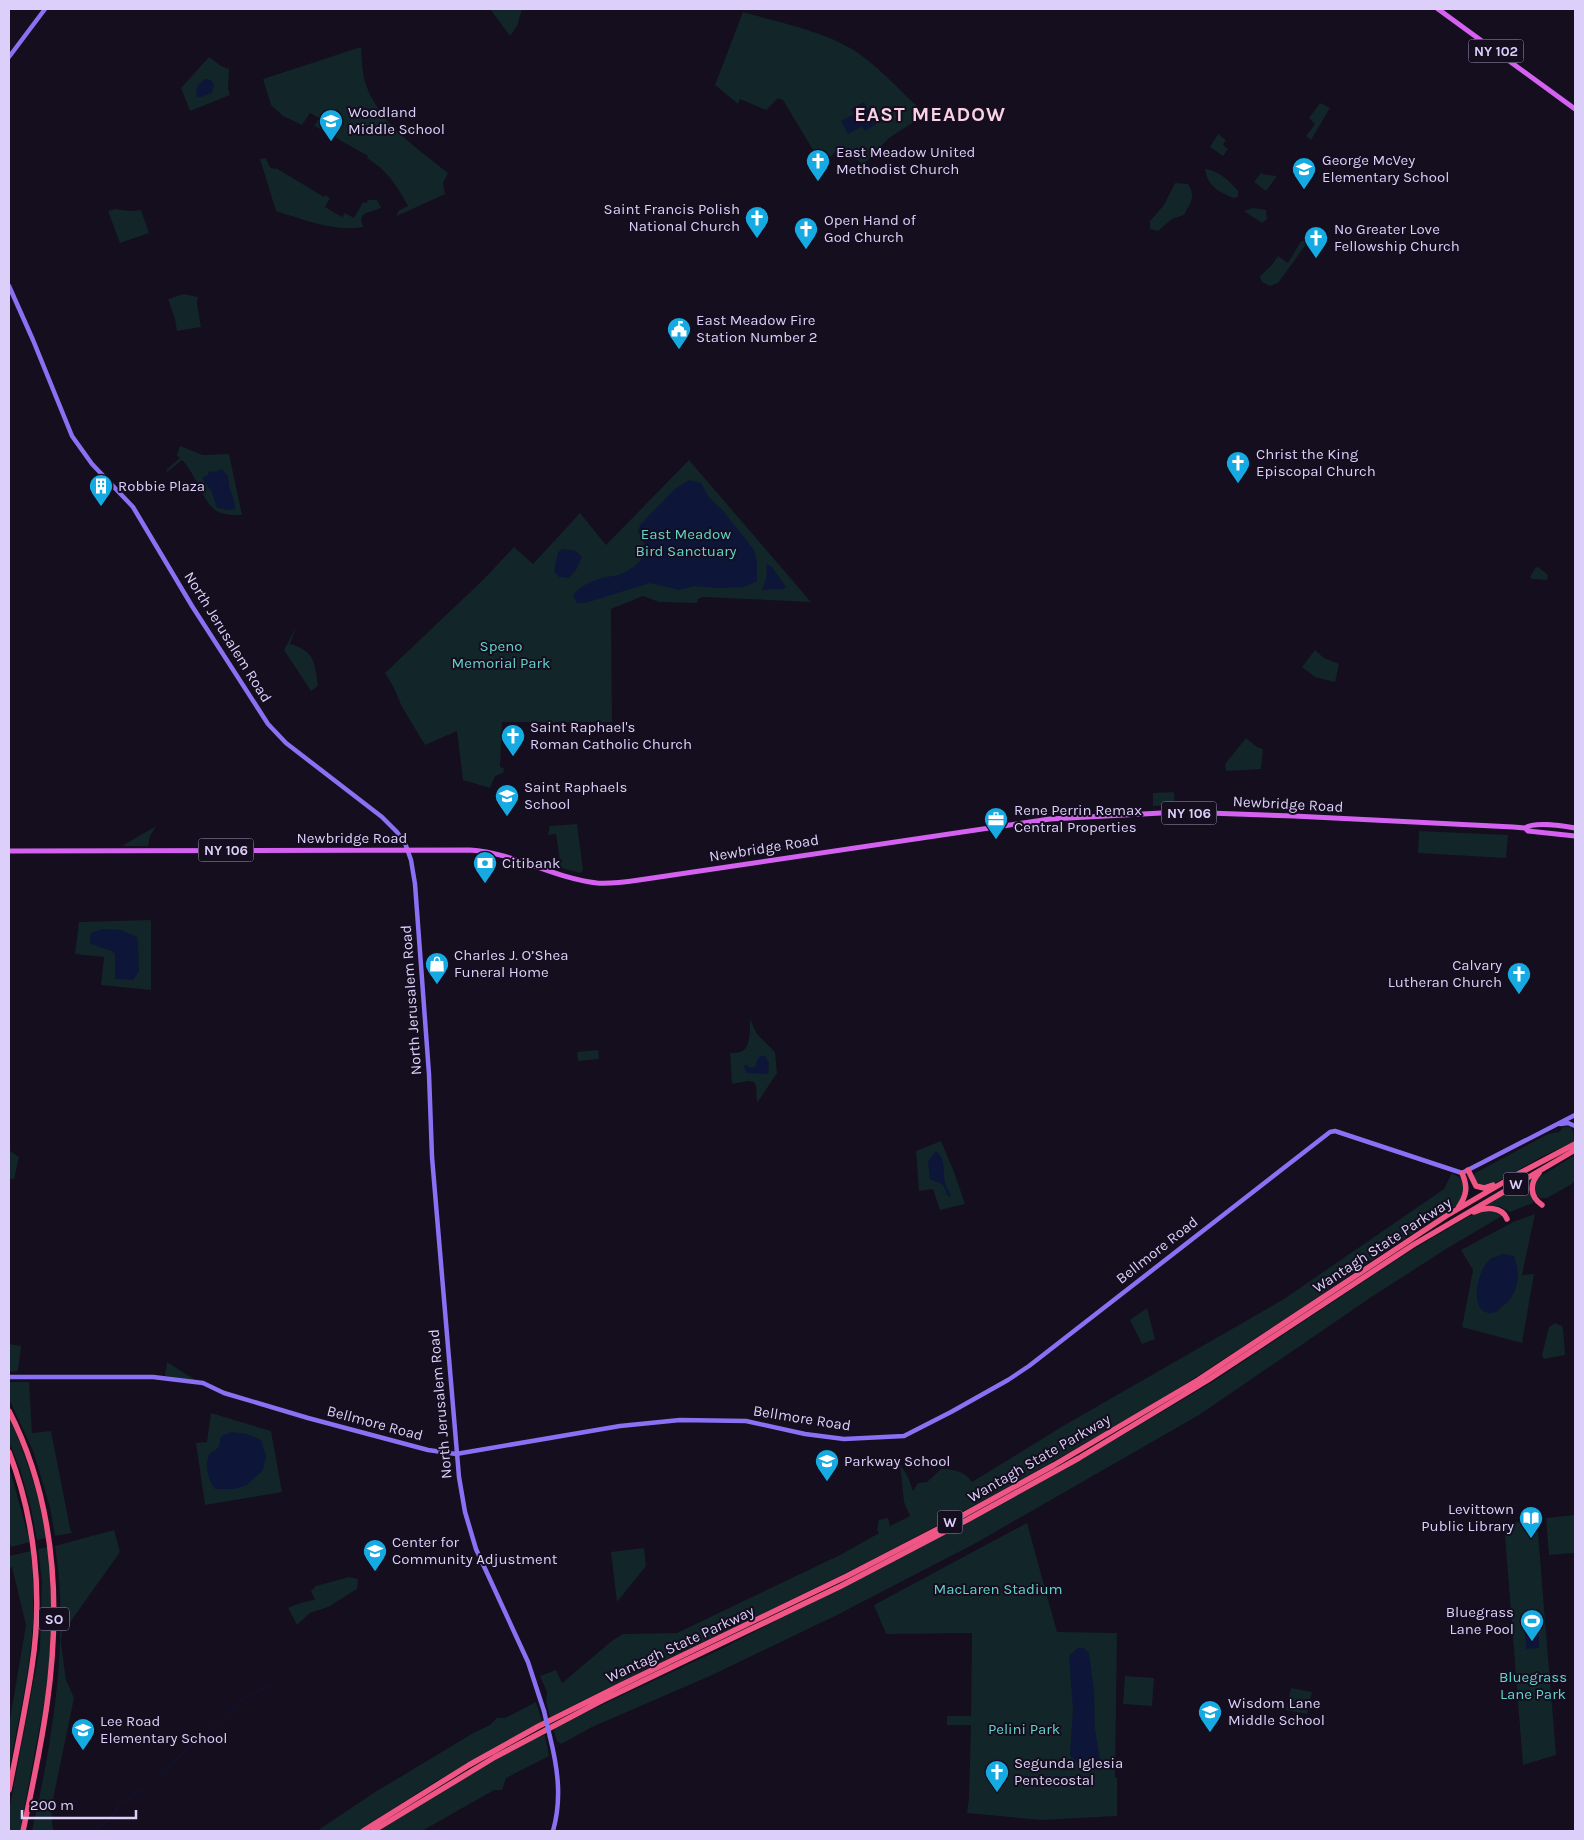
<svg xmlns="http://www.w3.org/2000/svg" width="1584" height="1840" viewBox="0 0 1584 1840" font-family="Karla,sans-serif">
	<rect width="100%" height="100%" fill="#140e1e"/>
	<path fill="#122528" d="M490 9H522L517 26 510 36Z
		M743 12C780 23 825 31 858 53 883 70 903 95 926 114L889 138 863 165 841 146 822 165 783 100 778 98 766 110 740 99 738 104 715 85Z
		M361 47C362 58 362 72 365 82 379 124 416 147 448 173L443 183 445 194 397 216 398 211 408 206C397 186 387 170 367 158L368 156 315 126 310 133 319 118 310 113 302 125 283 116 271 105 263 79Z
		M209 57 221 66 229 69 228 89 230 95 190 111 181 88Z
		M1320 103 1330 108 1311 140 1306 136 1315 124 1309 118Z
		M1218 134 1226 140 1223 145 1228 149 1223 156 1210 147Z
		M266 158C268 164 269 168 275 169L276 168 324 197 325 195 330 198 325 207 342 217 345 213 354 218 363 202 366 203 368 200H377L383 211 381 208 364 214 361 219 363 227C335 232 304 220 276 211L260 159Z
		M1205 169C1218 170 1230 181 1238 191V197L1234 198C1219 192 1208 187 1205 169Z
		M1261 173 1267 175 1277 176 1266 191 1254 182Z
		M1175 183 1188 184C1196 197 1191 202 1184 215L1172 219 1158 231 1150 229V221L1164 205Z
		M1253 208 1266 210 1267 219 1262 223 1244 211Z
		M115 209 130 211 141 210 149 233 120 243 108 211Z
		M1310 239 1278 283 1270 286 1262 282 1260 276 1271 266 1278 256 1288 263 1301 241Z
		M183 294 198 297 197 304 201 327 177 331 175 319 168 299Z
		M180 446 203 455 229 454 242 515C234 515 222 515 215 510 203 501 195 473 182 460L167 472 166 470 180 458 177 455Z
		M689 460 811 602 703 597 698 599 697 603 659 602 643 596 611 609 612 722H502L500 767 504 768 503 773 495 776 490 788 463 780 457 731 425 745 402 707 393 686 385 673 484 579 514 547 533 564 580 513 606 545Z
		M1538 567 1548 575 1547 580 1532 579 1530 577 1535 568Z
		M296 627 290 644C315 651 315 663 318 686L311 691 284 650Z
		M1315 650 1324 658 1339 664 1335 682 1315 677 1302 667Z
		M1246 738 1257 747 1263 749 1261 769 1226 771 1225 764Z
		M1174 792 1175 805 1153 806V793Z
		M577 824 583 870 580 873 561 868 556 834 548 835 550 826Z
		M156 826 150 836 148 846H122Z
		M1419 831 1508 835 1506 858 1418 853Z
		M151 920V990L101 985 104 957 75 954 79 922Z
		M750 1019 757 1034 775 1052 777 1073 757 1103 756 1086 754 1082 748 1081 732 1084 730 1053C733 1053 739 1053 742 1051 751 1047 750 1027 750 1019Z
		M598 1050 599 1059 578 1061 577 1052Z
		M1563 1127H1571L1573 1132 1574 1142 1543 1156 1490 1186 1480 1185 1473 1177 1475 1173 1548 1134 1559 1132Z
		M941 1141 954 1172 965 1204 940 1210 933 1189 919 1191 916 1151Z
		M9 1150 19 1157 14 1180 9 1178Z
		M1575 1155V1180L1572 1184 1547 1198H1540L1534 1192 1536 1179Z
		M1452 1173 1463 1180 1464 1196 1457 1205C1404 1239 1352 1273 1300 1309 1247 1343 1195 1379 1141 1411 1057 1460 971 1508 885 1553 774 1610 661 1660 550 1717L546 1702 547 1692 540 1676 556 1670 562 1683 613 1640 623 1634 677 1633 842 1554 879 1533 877 1530 879 1520 888 1518 890 1526 910 1516 904 1502 900 1464 908 1477 913 1491 918 1483 927 1482 941 1469C954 1469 964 1471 972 1482L1063 1426 1284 1299 1444 1189Z
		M1535 1175 1533 1203 1510 1212 1499 1206 1486 1207V1205Z
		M1499 1211 1503 1214 1502 1216 1446 1249 1370 1298 1199 1415 974 1544 835 1616 710 1676 592 1727 561 1744 557 1741 553 1728 723 1648 975 1519 1072 1465 1211 1383 1404 1255 1469 1216 1483 1212Z
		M1535 1214 1522 1275 1534 1274 1522 1343 1462 1327 1473 1270 1461 1250 1513 1222Z
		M1147 1308 1155 1339 1142 1344 1130 1320Z
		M1555 1323 1562 1326 1563 1329 1565 1355 1544 1359 1542 1355 1549 1327Z
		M9 1344 21 1346 18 1371 9 1372Z
		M167 1362 197 1381 165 1376Z
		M9 1382H29L32 1433 51 1431 70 1528 72 1533 55 1536 50 1507 33 1451 9 1399Z
		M211 1413 271 1431 282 1492 205 1505 196 1443 207 1442Z
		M9 1417C27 1458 39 1494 46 1538L37 1540 31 1509 20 1469 9 1442Z
		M9 1466 30 1542 11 1547 9 1537Z
		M1575 1515V1553L1549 1555 1546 1518Z
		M1537 1521 1556 1755 1523 1765 1504 1523Z
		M1027 1523 1057 1632 1117 1633 1115 1777 1117 1778V1816L1041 1820 967 1813 969 1798 971 1725H947V1716H971L972 1633 886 1634 874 1605Z
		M114 1530 120 1552 71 1621 65 1625 62 1631 61 1643 66 1680 74 1698 51 1809 53 1831H32C52 1743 70 1636 55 1546Z
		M48 1547 50 1557 51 1627 49 1664 44 1704 20 1831H9V1811L40 1647 42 1581 38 1549Z
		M644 1548 646 1566 617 1602 611 1552Z
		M31 1551C33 1575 34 1599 33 1623 30 1673 18 1722 9 1770V1725L26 1625 12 1567 9 1568V1556Z
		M349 1577 358 1579 357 1589 328 1607 310 1613 297 1625 288 1608C296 1604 306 1601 315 1600L311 1591 316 1586Z
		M1125 1676 1154 1678 1152 1706 1123 1704Z
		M1291 1688 1312 1692 1307 1714 1286 1710Z
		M536 1702 542 1721 435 1782 358 1831H317L372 1794 475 1732 490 1725 497 1718H505Z
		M545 1735 549 1756 506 1778 502 1790H494L422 1831H378L479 1769 533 1739Z"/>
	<path fill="#0d1638" d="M205 79 211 80 214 85 212 93 201 97H198C193 90 199 83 205 79Z
		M864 102 876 124 865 131 862 126 848 134 841 121 854 114 851 109Z
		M222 469 228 476 229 486 235 504V509L229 510 217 508 211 490 203 480V477L208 475 209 471 215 472Z
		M689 480 701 483 708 496 723 511 754 550 757 561V581L744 587 719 588 695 586 679 590 650 583 585 603H577L573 596C579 585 595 580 606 577 611 576 616 576 621 574 640 566 653 551 638 532L640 525 675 489Z
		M563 549 576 551 582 557 576 570 569 578 559 577 554 571 558 552Z
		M766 564 772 567 786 587C779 592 773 587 765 590H762L767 576Z
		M102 929 121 930 137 937 138 942 139 970 138 973 133 980 115 979V954L112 951 91 944 90 940 91 933Z
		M761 1056H765L769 1063 768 1074 746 1073 744 1065H747L750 1068 755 1067 758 1058Z
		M937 1152C946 1159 943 1173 945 1183 946 1187 949 1191 951 1195L950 1197 947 1195C943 1180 940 1185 930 1179L928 1162 934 1153Z
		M1503 1254 1514 1256C1521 1275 1519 1294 1502 1307 1498 1311 1494 1314 1489 1313 1468 1310 1478 1270 1489 1260 1492 1257 1499 1256 1503 1254Z
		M232 1432 247 1434 261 1440 266 1456 263 1470 247 1485 235 1489H215C209 1482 205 1467 208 1458 211 1448 221 1453 220 1439L223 1435Z
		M1538 1626V1634L1536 1635 1539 1636V1648L1526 1649 1525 1627Z
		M1078 1648H1083L1089 1653 1094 1691 1095 1729 1100 1760 1096 1767C1085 1769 1076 1763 1070 1755L1073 1709 1069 1656Z"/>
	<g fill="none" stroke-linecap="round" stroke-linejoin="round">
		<path stroke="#0d1638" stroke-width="1" d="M155 1779 243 1699 271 1685
			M92 1831 108 1821 116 1811 118 1805 145 1788"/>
		<path stroke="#8a70f2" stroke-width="4.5" d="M9 57 45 9
			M9 286 33 340 72 436 92 464 133 507 192 606 268 724 286 743 382 817 397 832 405 843 411 860 415 884 429 1074 432 1157 459 1477 465 1512 476 1549 528 1662 544 1711
			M1560 1124 1568 1123 1575 1126
			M9 1377H153L203 1383 224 1393 308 1418 428 1450 456 1454 620 1426 680 1420 746 1421 805 1434 844 1439 904 1436 951 1412 1008 1380 1029 1366 1330 1132 1335 1131 1462 1173 1575 1115
			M550 1737C558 1769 562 1799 553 1831"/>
		<path stroke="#d461f0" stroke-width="5" d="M1438 9 1575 109
			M1525 828C1535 821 1563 826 1575 828
			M9 851 470 850C515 853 553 878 597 883 611 884 625 882 639 880L1050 819 1180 812 1294 816 1513 827 1525 828 1528 831 1575 836"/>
		<path stroke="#ef5685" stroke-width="5.5" d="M1468 1170 1476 1186 1484 1188 1493 1185
			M1539 1173C1530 1183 1529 1196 1542 1205
			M1458 1208C1467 1195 1468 1187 1462 1173
			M1474 1212C1485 1207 1502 1206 1507 1219
			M9 1411C55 1501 61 1605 47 1704 41 1747 32 1789 23 1831
			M9 1452C35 1519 43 1595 32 1666 26 1707 17 1749 9 1790
			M363 1831 469 1765 539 1726 621 1685 847 1576 940 1528 1054 1465 1198 1380 1446 1216 1516 1175 1575 1144
			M373 1831 495 1757 601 1701 841 1586 967 1520 1079 1458 1208 1380 1413 1245 1575 1150"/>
		<path stroke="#8a70f2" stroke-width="4.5" d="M544 1711 550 1737"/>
	</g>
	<defs>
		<g id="school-pin" transform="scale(1.25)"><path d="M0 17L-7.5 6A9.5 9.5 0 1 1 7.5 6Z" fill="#15aae2" stroke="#140e1e"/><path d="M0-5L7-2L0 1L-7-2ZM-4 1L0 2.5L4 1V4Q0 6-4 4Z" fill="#fff"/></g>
		<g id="church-pin" transform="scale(1.25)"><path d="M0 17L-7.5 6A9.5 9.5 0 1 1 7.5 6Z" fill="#15aae2" stroke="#140e1e"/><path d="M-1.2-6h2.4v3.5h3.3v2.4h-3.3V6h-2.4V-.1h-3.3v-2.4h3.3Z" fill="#fff"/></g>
		<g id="civic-pin" transform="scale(1.25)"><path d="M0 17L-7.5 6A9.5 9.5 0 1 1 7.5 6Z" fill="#15aae2" stroke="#140e1e"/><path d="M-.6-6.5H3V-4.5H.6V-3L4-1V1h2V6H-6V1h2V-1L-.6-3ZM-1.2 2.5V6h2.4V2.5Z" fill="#fff"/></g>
		<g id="building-pin" transform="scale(1.25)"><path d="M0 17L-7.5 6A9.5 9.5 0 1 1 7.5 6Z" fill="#15aae2" stroke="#140e1e"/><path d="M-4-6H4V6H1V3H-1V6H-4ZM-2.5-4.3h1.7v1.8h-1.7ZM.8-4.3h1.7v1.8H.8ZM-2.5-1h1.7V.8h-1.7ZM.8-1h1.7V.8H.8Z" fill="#fff"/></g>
		<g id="office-pin" transform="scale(1.25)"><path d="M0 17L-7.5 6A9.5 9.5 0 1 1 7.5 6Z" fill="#15aae2" stroke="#140e1e"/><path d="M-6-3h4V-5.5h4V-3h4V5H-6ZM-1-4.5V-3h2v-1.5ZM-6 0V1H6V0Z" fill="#fff"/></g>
		<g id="bank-pin" transform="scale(1.25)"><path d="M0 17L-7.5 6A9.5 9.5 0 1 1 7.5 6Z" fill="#15aae2" stroke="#140e1e"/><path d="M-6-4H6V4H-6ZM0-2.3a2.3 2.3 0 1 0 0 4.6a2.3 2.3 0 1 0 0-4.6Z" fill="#fff"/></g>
		<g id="shop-pin" transform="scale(1.25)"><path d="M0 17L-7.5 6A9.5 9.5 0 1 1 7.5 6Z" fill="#15aae2" stroke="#140e1e"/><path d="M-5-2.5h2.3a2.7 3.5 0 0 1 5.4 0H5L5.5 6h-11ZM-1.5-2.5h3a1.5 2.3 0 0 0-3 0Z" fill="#fff"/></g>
		<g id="library-pin" transform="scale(1.25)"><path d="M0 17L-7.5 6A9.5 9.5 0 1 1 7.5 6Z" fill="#15aae2" stroke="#140e1e"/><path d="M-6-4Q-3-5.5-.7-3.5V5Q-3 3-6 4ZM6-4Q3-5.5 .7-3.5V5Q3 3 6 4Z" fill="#fff"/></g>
		<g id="stadium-pin" transform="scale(1.25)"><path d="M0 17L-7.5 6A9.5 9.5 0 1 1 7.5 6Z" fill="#15aae2" stroke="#140e1e"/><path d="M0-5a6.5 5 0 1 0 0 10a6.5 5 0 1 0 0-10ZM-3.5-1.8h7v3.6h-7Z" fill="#fff"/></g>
	</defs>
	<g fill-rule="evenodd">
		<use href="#school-pin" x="331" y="121"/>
		<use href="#church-pin" x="818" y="161"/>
		<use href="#school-pin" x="1304" y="169"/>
		<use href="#church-pin" x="757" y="218"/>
		<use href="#church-pin" x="806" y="229"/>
		<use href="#church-pin" x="1316" y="238"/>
		<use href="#civic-pin" x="679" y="329"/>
		<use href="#church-pin" x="1238" y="463"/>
		<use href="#building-pin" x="101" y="486"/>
		<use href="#church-pin" x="513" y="736"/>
		<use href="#school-pin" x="507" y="796"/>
		<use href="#office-pin" x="996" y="819"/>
		<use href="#bank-pin" x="485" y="863"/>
		<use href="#shop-pin" x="437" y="964"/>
		<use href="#church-pin" x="1519" y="974"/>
		<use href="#school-pin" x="827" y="1461"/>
		<use href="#library-pin" x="1531" y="1518"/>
		<use href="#school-pin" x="375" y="1551"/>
		<use href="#stadium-pin" x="1532" y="1621"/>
		<use href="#school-pin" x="1210" y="1712"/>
		<use href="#school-pin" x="83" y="1730"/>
		<use href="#church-pin" x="997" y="1772"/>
	</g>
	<g text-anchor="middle" stroke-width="4" stroke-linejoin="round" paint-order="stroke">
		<g fill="#140e1e" stroke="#a096b9" stroke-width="1">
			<rect x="1468.5" y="39.5" width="55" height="23" rx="4"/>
			<rect x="1161.5" y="801.5" width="55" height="23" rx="4"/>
			<rect x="198.5" y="838.5" width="55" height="23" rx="4"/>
			<rect x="1503.5" y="1172.5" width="25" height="23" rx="4"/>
			<rect x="937.5" y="1510.5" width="25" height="23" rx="4"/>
			<rect x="39" y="1607.5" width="30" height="23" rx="4"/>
		</g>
		<g font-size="14" font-weight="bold" fill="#dcd0fb">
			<text x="1496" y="56">NY 102</text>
			<text x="1189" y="818">NY 106</text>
			<text x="226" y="855">NY 106</text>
			<text x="1516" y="1189">W</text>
			<text x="950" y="1527">W</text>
			<text x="54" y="1624">SO</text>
		</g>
		<g font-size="15" fill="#dcd0fb" stroke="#140e1e" text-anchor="start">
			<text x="348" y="117">Woodland<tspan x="348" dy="17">Middle School</tspan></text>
			<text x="836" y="157">East Meadow United<tspan x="836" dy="17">Methodist Church</tspan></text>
			<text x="1322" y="165">George McVey<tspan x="1322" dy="17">Elementary School</tspan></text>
			<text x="740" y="214" text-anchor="end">Saint Francis Polish<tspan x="740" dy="17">National Church</tspan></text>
			<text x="824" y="225">Open Hand of<tspan x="824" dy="17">God Church</tspan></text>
			<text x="1334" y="234">No Greater Love<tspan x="1334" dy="17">Fellowship Church</tspan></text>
			<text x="696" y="325">East Meadow Fire<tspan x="696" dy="17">Station Number 2</tspan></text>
			<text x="1256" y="459">Christ the King<tspan x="1256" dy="17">Episcopal Church</tspan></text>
			<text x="118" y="491">Robbie Plaza</text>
			<text x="530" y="732">Saint Raphael's<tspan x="530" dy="17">Roman Catholic Church</tspan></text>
			<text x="524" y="792">Saint Raphaels<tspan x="524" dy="17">School</tspan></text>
			<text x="1014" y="815">Rene Perrin Remax<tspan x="1014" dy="17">Central Properties</tspan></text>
			<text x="502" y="868">Citibank</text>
			<text x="454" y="960">Charles J. O’Shea<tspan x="454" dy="17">Funeral Home</tspan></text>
			<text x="1502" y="970" text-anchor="end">Calvary<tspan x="1502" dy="17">Lutheran Church</tspan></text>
			<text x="844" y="1466">Parkway School</text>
			<text x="1514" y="1514" text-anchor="end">Levittown<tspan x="1514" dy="17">Public Library</tspan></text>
			<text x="392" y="1547">Center for<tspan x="392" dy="17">Community Adjustment</tspan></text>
			<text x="1514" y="1617" text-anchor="end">Bluegrass<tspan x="1514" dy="17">Lane Pool</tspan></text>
			<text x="1228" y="1708">Wisdom Lane<tspan x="1228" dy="17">Middle School</tspan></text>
			<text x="100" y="1726">Lee Road<tspan x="100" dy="17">Elementary School</tspan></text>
			<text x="1014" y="1768">Segunda Iglesia<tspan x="1014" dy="17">Pentecostal</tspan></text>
		</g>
		<g font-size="15" fill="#63d3cb" stroke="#140e1e">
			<text x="686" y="539">East Meadow<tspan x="686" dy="17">Bird Sanctuary</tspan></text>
			<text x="501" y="651">Speno<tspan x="501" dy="17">Memorial Park</tspan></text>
			<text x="998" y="1594">MacLaren Stadium</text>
			<text x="1533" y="1682">Bluegrass<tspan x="1533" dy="17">Lane Park</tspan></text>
			<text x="1024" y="1734">Pelini Park</text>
		</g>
		<g font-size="15" fill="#dcd0fb" stroke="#140e1e">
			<text transform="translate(228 637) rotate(58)" y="5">North Jerusalem Road</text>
			<text transform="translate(1288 804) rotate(3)" y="5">Newbridge Road</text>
			<text x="352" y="843">Newbridge Road</text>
			<text transform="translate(764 848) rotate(-9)" y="5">Newbridge Road</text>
			<text transform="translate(411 1000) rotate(-94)" y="5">North Jerusalem Road</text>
			<text transform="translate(1382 1245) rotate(-33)" y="5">Wantagh State Parkway</text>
			<text transform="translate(1157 1250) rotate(-38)" y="5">Bellmore Road</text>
			<text transform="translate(440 1404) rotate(-95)" y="5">North Jerusalem Road</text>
			<text transform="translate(802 1418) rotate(9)" y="5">Bellmore Road</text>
			<text transform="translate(375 1423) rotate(15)" y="5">Bellmore Road</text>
			<text transform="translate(1039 1458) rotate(-30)" y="5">Wantagh State Parkway</text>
			<text transform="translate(680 1644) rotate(-25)" y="5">Wantagh State Parkway</text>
		</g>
		<g font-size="20" font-weight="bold" letter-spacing="1" fill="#fbd2e5" stroke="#140e1e">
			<text x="930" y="121">EAST MEADOW</text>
		</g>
	</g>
	<rect width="1584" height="1840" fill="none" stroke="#dcd0fb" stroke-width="20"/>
	<path d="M22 1810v8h114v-8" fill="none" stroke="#dcd0fb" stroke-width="2.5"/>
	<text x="30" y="1810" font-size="15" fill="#dcd0fb" stroke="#140e1e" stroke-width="4" paint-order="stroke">200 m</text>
</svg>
